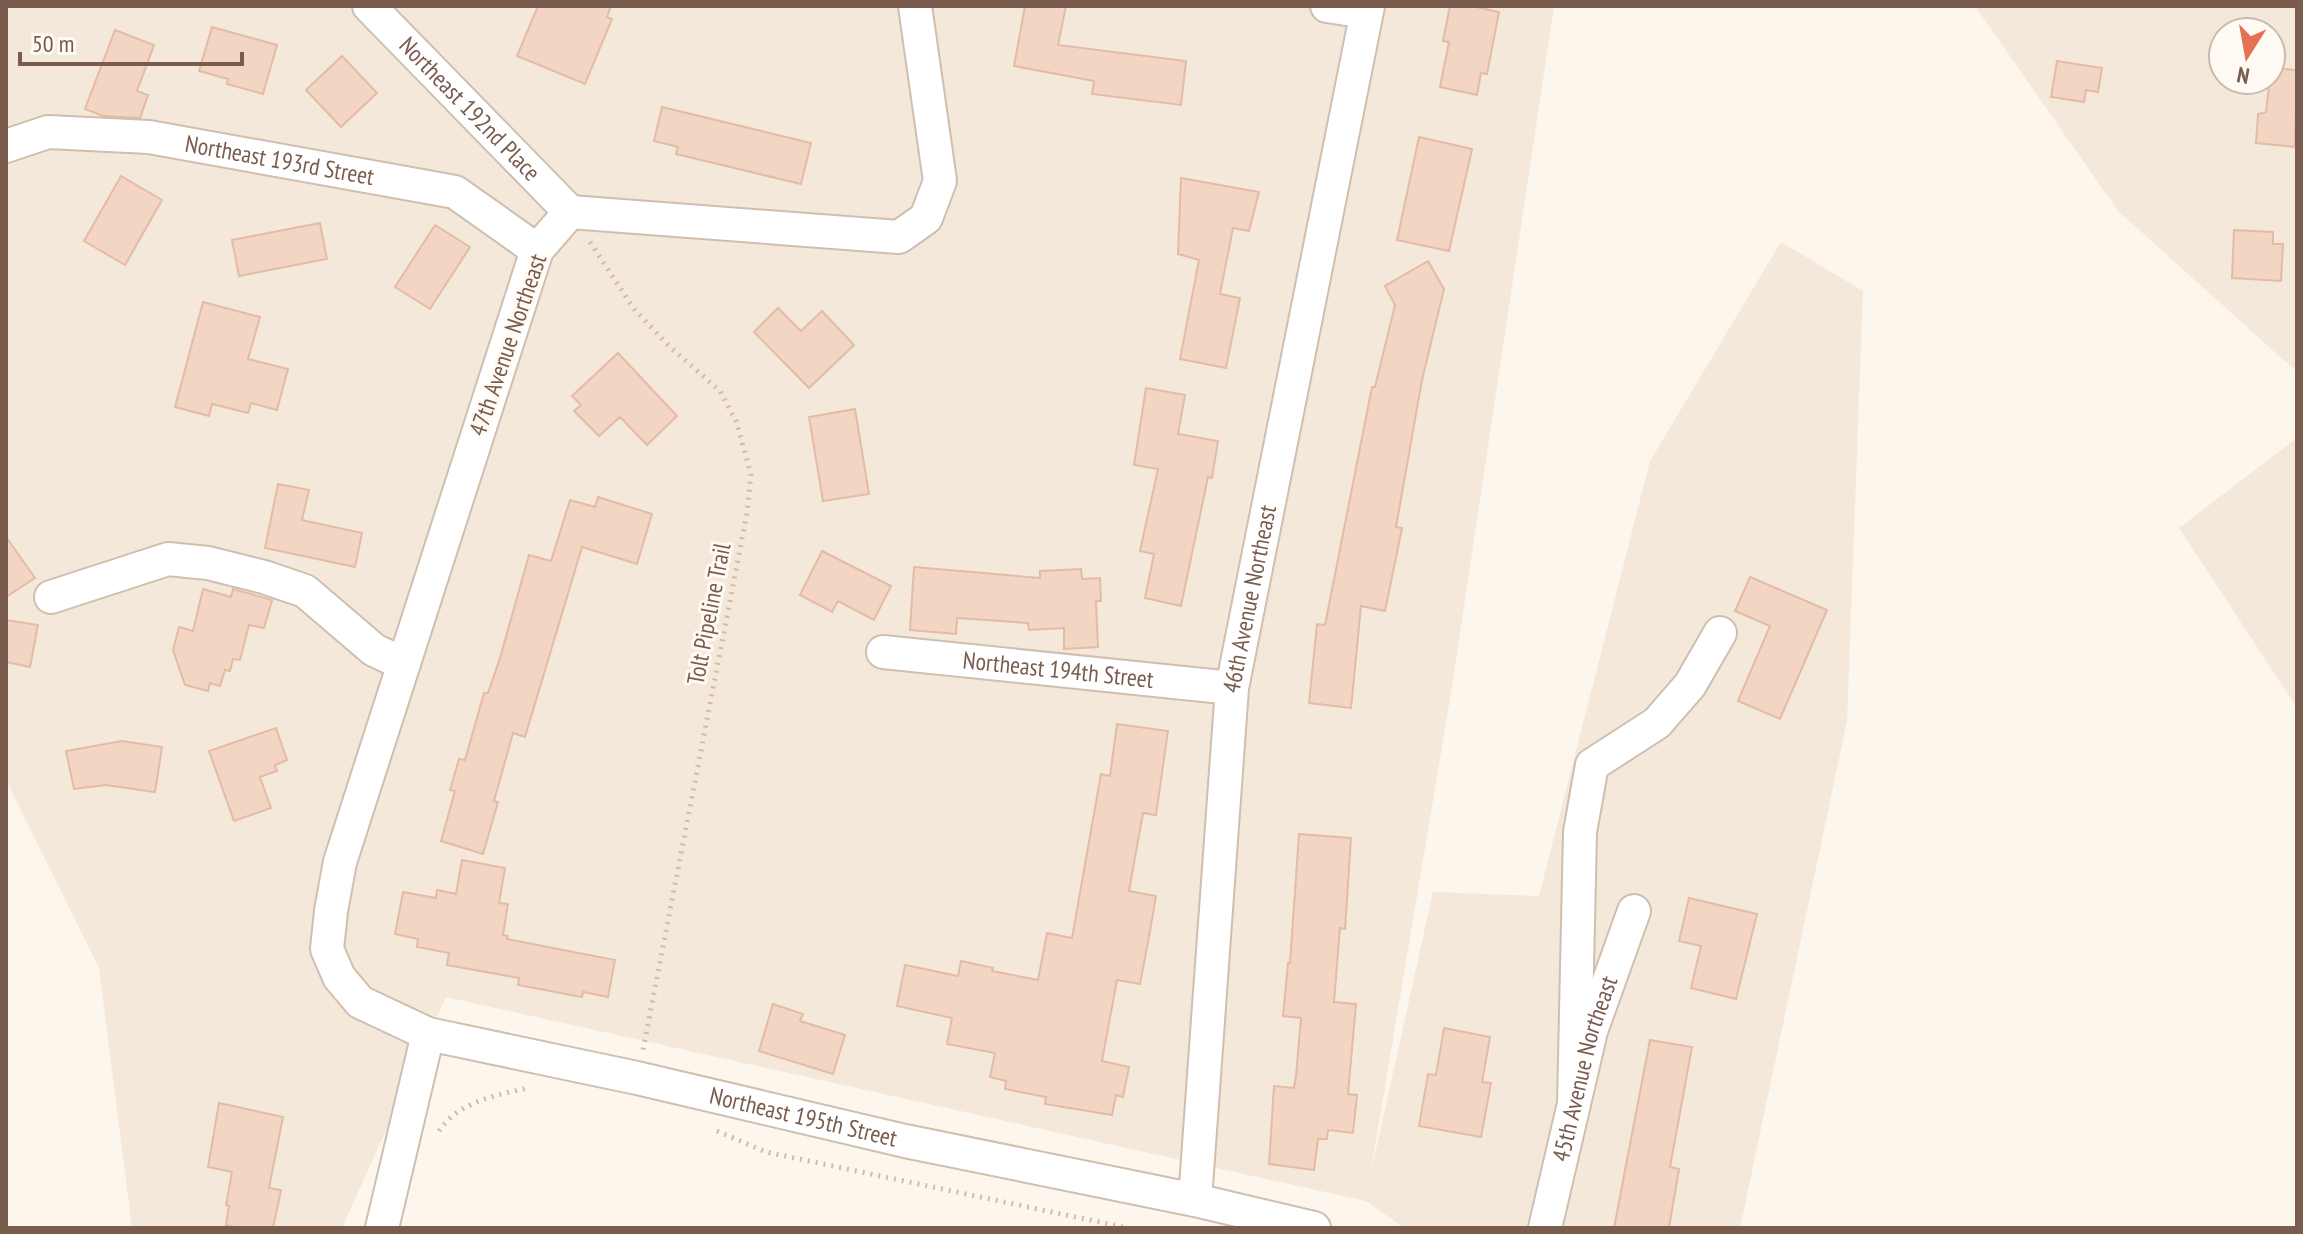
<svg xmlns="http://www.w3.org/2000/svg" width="2303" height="1234" viewBox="0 0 2303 1234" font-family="'PT Sans Narrow',sans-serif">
	<rect width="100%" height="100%" fill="#fdf6ec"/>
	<path fill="#f4e8da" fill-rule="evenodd" d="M6 6H1554L1451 693 1370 1177 1433 892 1539 896 1650 461 1781 242 1863 291 1847 721 1740 1228H1404L1366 1201 446 997 342 1228H132L99 968 6 780Z
		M1975 6H2297V372L2118 211ZM2223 32H2271V80H2223Z
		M2297 438V708L2179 528Z"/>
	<path fill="#f2d5c3" stroke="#e4bba4" stroke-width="2" d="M538 6H611L607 17 612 19 585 84 517 56Z
		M1025 6H1066L1058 45 1186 61 1181 105 1092 94 1094 81 1014 66Z
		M1450 6H1472L1499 12 1487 74 1481 73 1477 95 1440 87 1449 42 1443 41Z
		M212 27 277 45 263 94 227 84 228 79 199 71Z
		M115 30 154 45 137 91 148 95 140 118 103 116 85 109Z
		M342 56 377 93 341 127 306 90Z
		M2057 61 2102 68 2098 92 2086 90 2084 102 2051 97Z
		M2271 68 2297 70 2295 147 2256 143 2258 114 2266 112Z
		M662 107 811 143 801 184 676 154 678 147 654 141Z
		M1419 137 1472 149 1449 251 1397 240Z
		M121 176 162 200 125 265 84 241Z
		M1181 178 1259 192 1249 231 1233 228 1220 294 1240 298 1226 368 1180 359 1199 260 1178 254Z
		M320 223 327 259 239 276 232 240Z
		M435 225 470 247 430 309 395 287Z
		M2234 230 2273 232V244H2283L2281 281 2232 278Z
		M1428 261 1444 289 1422 380 1396 527 1402 528 1385 611 1361 606 1351 708 1309 703 1317 624 1325 625 1372 387H1375L1395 305 1385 286Z
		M203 302 260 317 248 359 288 369 277 410 251 403 248 413 212 404 209 416 175 407Z
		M778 308 801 331 822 311 854 345 809 388 754 332Z
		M618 353 677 416 647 445 620 417 599 436 574 411 581 405 572 396Z
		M1146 388 1185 395 1178 434 1218 441 1212 478 1208 477 1181 606 1145 598 1154 554 1140 551 1158 469 1134 465Z
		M855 409 869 494 823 501 809 417Z
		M278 484 309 490 302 520 362 533 355 567 265 548Z
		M598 497 652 514 637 564 582 547 525 737 513 733 494 801 498 802 483 854 441 841 455 791 450 790 459 759 465 760 484 693H488L500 658 529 555 551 561 570 500 595 507Z
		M6 537 35 578 6 597Z
		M822 551 891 586 874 620 838 601 832 612 800 595Z
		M914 567 1040 578V571L1081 569 1082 579 1100 578 1101 601H1096L1098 647 1064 649V628L1029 630 1028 623 957 618 956 634 910 630Z
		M1750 577 1827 610 1780 719 1738 701 1770 626 1735 611Z
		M203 589 231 597 233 589 272 600 264 628 249 625 240 660 233 659 230 671 225 670 220 686 210 683 208 691 185 685 173 650 179 627 193 631Z
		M6 620 38 625 30 667 6 662Z
		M1117 724 1168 731 1156 815 1143 813 1129 891 1156 896 1150 931 1140 984 1117 980 1102 1061 1129 1067 1123 1097 1116 1095 1112 1115 1045 1104 1046 1097 1005 1089 1006 1081 990 1077 995 1053 947 1044 952 1018 897 1006 905 965 958 976 961 961 993 968 992 971 1038 980 1047 933 1072 938 1101 774 1110 776Z
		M276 728 287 760 275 765 277 771 260 777 271 808 234 821 209 751Z
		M122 741 162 747 155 792 106 785 74 789 66 751Z
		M1299 834 1351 838 1345 929 1340 928 1334 1002 1356 1004 1348 1094 1357 1095 1353 1133 1328 1130 1327 1139H1318L1314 1170 1269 1164 1274 1086 1294 1088 1296 1076 1301 1018 1283 1016 1288 963H1290Z
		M462 860 505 868 499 903 508 904 503 935 508 936 507 939 615 960 608 997 583 992 582 997 518 985 519 978 447 965 449 953 417 947 418 939 395 934 403 892 436 898 437 890 456 894Z
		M1689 898 1757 914 1736 999 1691 988 1701 946 1679 941Z
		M773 1004 803 1014 800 1021 845 1035 833 1074 759 1051Z
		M1444 1028 1490 1037 1482 1082 1491 1083 1481 1137 1419 1126 1428 1074 1436 1075Z
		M1650 1040 1692 1047 1670 1167 1679 1169 1669 1228H1614Z
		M219 1103 283 1117 269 1188 281 1190 273 1228H238L226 1225 229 1206 226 1205 232 1172 208 1167Z"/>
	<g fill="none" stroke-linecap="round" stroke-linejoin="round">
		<g stroke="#d0beb0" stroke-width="36">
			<g id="minor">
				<path id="s1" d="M369 6 570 212"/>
				<path d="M1327 6 1366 12"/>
				<path id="s2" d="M6 146 48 132 149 137 455 192 537 250"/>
				<path id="s3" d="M570 212 537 250 340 862 331 911 327 949 339 977 360 1002 428 1034 637 1078 905 1141 1195 1200 1314 1228"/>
				<path d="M570 212 899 237 926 218 940 181 915 6"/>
				<path d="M51 597 168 559 208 563 264 577 305 591 374 650 404 664"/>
				<path id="s4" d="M883 652 1232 688"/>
				<path d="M1574 1104 1580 832 1592 765 1657 723 1690 685 1720 633"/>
				<path id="s5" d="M1195 1200 1232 688 1368 6"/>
				<path d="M382 1228 428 1034"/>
				<path id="s6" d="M1545 1228 1591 1031 1634 911"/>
			</g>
		</g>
		<path stroke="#d8b8a6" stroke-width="5" stroke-dasharray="2 6" stroke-linecap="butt" d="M590 242 634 309 670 347 720 391 736 421 751 474 747 513 643 1050
			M439 1131C458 1102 496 1095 528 1088
			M717 1131 766 1152 1128 1228"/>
		<use href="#minor" stroke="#fff" stroke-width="32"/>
	</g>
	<g text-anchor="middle" stroke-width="6" stroke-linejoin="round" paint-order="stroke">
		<g font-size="24" fill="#795c4e" stroke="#fffaf3">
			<text dy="8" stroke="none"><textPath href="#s1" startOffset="144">Northeast 192nd Place</textPath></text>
			<text dy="8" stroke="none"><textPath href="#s2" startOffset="278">Northeast 193rd Street</textPath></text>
			<text transform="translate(508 345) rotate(-71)" y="8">47th Avenue Northeast</text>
			<text dy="8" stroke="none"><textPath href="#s5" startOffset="604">46th Avenue Northeast</textPath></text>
			<text transform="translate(709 614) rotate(-79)" y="8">Tolt Pipeline Trail</text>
			<text dy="8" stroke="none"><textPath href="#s4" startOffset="176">Northeast 194th Street</textPath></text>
			<text dy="8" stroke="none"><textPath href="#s6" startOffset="164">45th Avenue Northeast</textPath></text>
			<text dy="8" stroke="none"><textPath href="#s3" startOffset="1304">Northeast 195th Street</textPath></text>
		</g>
	</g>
	<rect width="2303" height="1234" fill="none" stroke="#795c4e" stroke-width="16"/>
	<g transform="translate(2247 56) rotate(191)"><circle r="38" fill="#fffaf3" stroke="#c9bbb1" stroke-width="2"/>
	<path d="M0-6L14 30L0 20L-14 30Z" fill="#e47154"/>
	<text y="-12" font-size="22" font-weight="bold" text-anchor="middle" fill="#795c4e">N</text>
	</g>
	<path d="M20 52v12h222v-12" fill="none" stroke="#795c4e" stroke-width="4"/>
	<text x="32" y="52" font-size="24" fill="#795c4e" stroke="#fffaf3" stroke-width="6" paint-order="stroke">50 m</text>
</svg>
